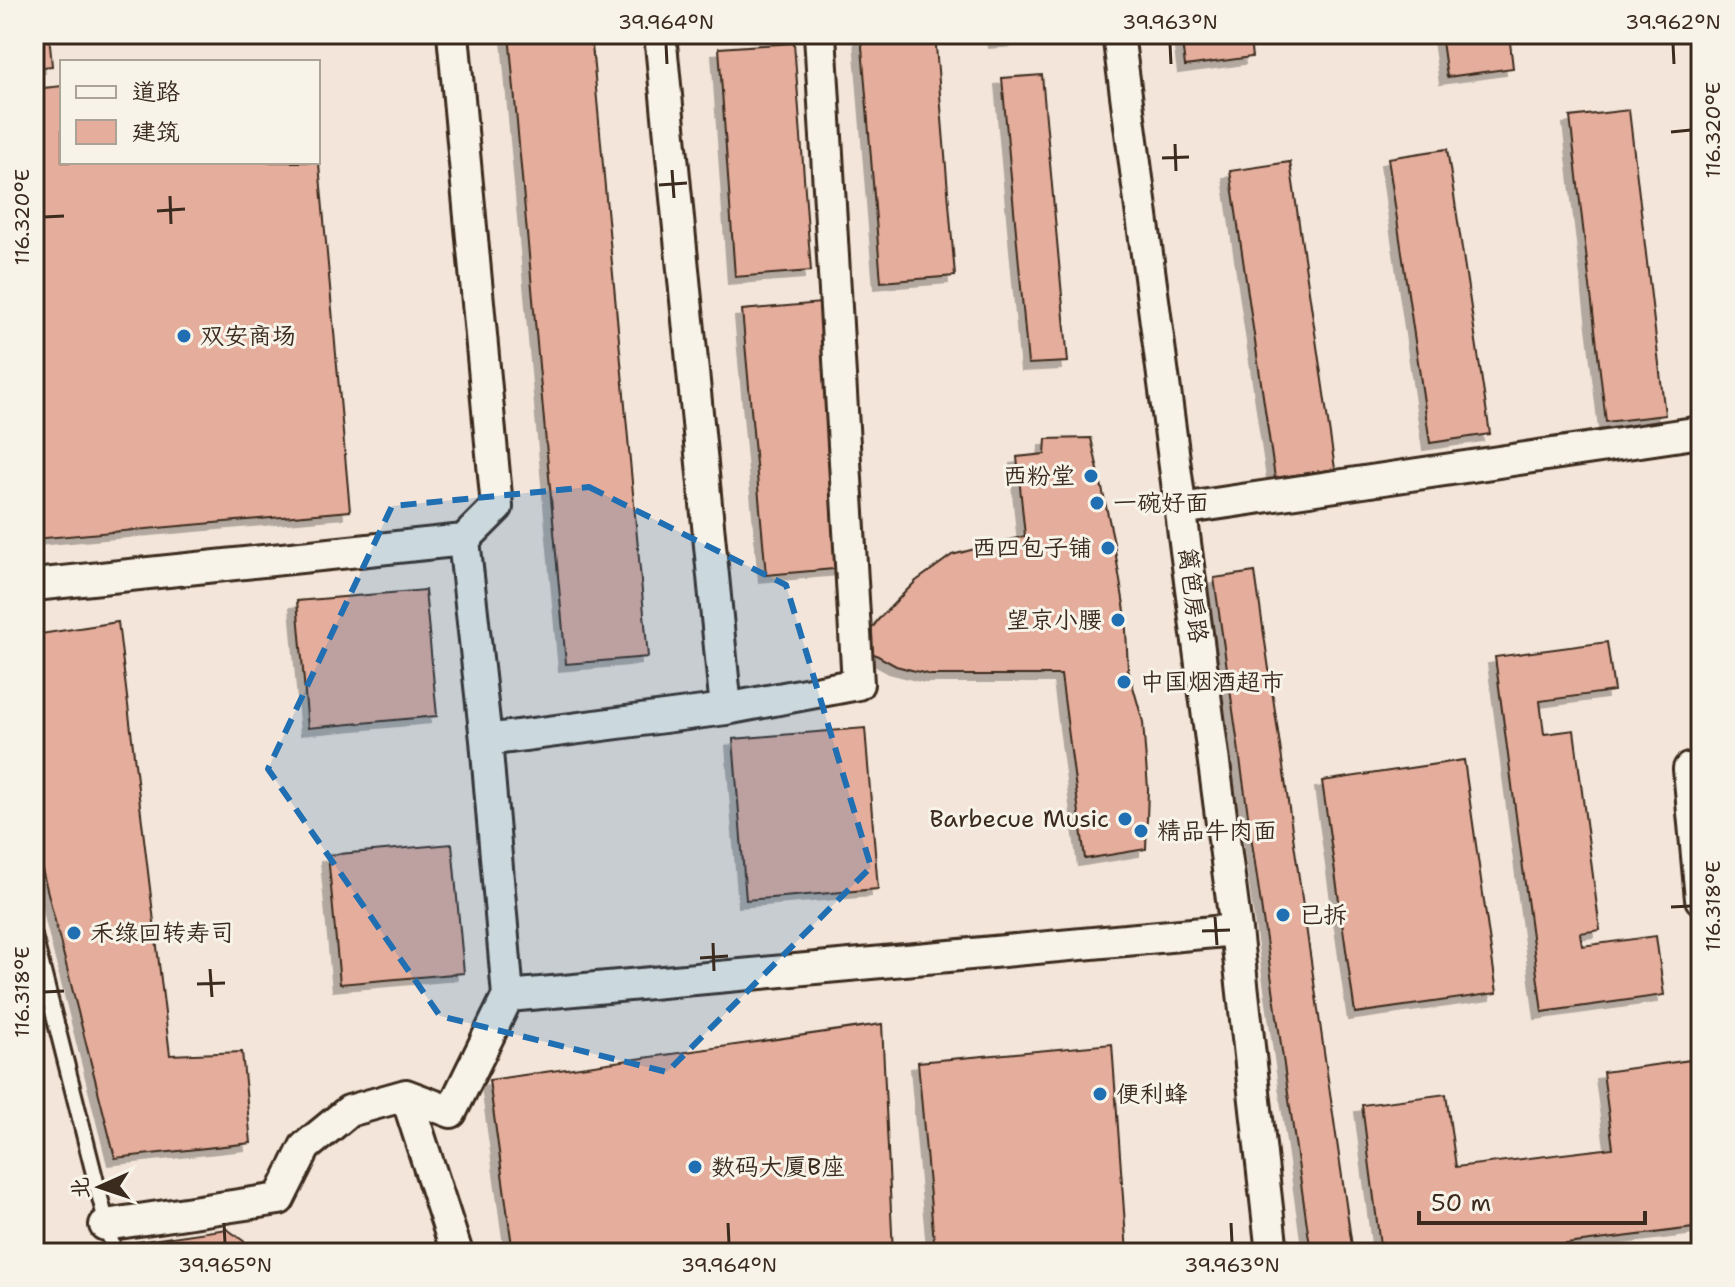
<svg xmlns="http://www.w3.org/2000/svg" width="1735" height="1287" viewBox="0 0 1735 1287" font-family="'Shantell Sans','LXGW WenKai TC',sans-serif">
	<defs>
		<filter id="shadow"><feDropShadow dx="-7" dy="7" stdDeviation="0" flood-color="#0004"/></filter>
	</defs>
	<rect width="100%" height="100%" fill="#f3e5d9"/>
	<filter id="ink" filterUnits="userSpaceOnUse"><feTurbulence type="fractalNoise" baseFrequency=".0125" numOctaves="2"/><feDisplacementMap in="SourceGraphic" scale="16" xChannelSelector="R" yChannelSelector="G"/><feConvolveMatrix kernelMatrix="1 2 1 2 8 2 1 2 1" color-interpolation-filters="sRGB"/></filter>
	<g filter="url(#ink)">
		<path fill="#e5ae9c" stroke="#3b2a1e" stroke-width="2" filter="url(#shadow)" d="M34 34H49L52 66 34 68Z
			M509 34H591L648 657 566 664Z
			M861 34H935L955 276 881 282Z
			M994 34H1032L1033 38 995 41Z
			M1181 34H1249L1252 57 1185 66Z
			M1441 34H1509L1513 68 1447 77Z
			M794 43 811 271 735 277 719 48Z
			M1042 75 1068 362 1028 364 1002 78Z
			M62 86V162H318V153L350 511 34 539V89Z
			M1629 110 1665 415 1606 422 1570 117Z
			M1447 149 1490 434 1430 443 1388 158Z
			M1290 162 1335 469 1275 478 1230 171Z
			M821 303 845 568 766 575 742 310Z
			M1091 438 1113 538 1125 611 1128 669 1143 722 1148 789 1146 849 1085 859 1061 675H931L896 666 865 649 866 637 878 620 916 581 952 555 1025 536 1017 457 1045 454 1046 439Z
			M1255 572 1353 1253H1311L1214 578Z
			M425 590 437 716 308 728 297 601Z
			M118 622 170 1055 242 1052 251 1143 115 1158 34 838V635Z
			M1607 642 1614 691 1540 701 1544 734 1574 730 1600 930 1580 933 1582 946 1656 936 1664 995 1542 1012 1495 657Z
			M865 728 878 889 746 900 733 739Z
			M1464 760 1497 993 1355 1013 1322 781Z
			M452 844 464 973 340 984 328 855Z
			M882 1024 893 1253H513L489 1080Z
			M1112 1044 1127 1253H935L918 1062Z
			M1691 1060 1701 1137V1227L1496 1253H1381L1362 1105 1446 1094 1456 1167 1613 1148 1603 1072Z
			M227 1229 260 1253H140L137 1242Z"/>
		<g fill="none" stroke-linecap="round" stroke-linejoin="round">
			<g stroke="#3b2a1e" stroke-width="20">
				<path id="lane" d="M34 936 114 1253"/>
			</g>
			<g stroke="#3b2a1e" stroke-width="36">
				<path id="street" d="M453 34 497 507 464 540 486 740
					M660 34 726 709
					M1118 34 1236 930 1272 1253
					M1181 509 1701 432
					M34 585 464 540
					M1689 769 1701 899
					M508 996 1236 930
					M406 1095 457 1253
					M105 1225 279 1199 305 1147 349 1111 406 1095 451 1112 508 996 486 740 726 709 858 684 820 34"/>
			</g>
			<use href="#lane" stroke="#f7f3e8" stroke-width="14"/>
			<use href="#street" stroke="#f7f3e8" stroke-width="30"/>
		</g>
	</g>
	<path fill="#1f6fb2" fill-opacity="0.2" stroke="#1f6fb2" stroke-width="6" stroke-dasharray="16 10" stroke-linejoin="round" d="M589 487 786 585 871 867 667 1072 440 1016 268 769 392 506Z"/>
	<path fill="none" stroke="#3b2a1e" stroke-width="3" d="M666 44 667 64M1170 44 1171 64M1673 44 1674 64M1671 132 1691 130M1175 144 1176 171M1162 158 1189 157M672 170 674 198M659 185 687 183M170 196 171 224M157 211 185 209M44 217 64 216M1671 907 1691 906M1215 917 1217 945M1202 931 1230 930M713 943 714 971M700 958 728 956M210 969 212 997M197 984 225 983M44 992 64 991M224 1223 225 1243M728 1223 729 1243M1231 1223 1232 1243"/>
	<g fill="#1f6fb2" stroke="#f7f3e8" stroke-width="3">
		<circle cx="184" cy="336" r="8"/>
		<circle cx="1091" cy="476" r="8"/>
		<circle cx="1097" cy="503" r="8"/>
		<circle cx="1108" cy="548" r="8"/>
		<circle cx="1118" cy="620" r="8"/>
		<circle cx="1124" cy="682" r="8"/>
		<circle cx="1125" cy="819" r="8"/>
		<circle cx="1141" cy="831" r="8"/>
		<circle cx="1283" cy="915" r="8"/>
		<circle cx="74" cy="933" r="8"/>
		<circle cx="1100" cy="1094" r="8"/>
		<circle cx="695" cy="1167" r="8"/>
	</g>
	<g text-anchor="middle" stroke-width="6" stroke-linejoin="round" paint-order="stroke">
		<g font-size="24" fill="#3b2a1e" stroke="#f7f3e8" text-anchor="start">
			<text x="200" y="344">双安商场</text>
			<text x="1075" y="484" text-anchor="end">西粉堂</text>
			<text x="1113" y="511">一碗好面</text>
			<text x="1092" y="556" text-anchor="end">西四包子铺</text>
			<text x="1102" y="628" text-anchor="end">望京小腰</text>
			<text x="1140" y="690">中国烟酒超市</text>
			<text x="1109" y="827" text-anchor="end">Barbecue Music</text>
			<text x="1157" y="839">精品牛肉面</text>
			<text x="1299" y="923">已拆</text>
			<text x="90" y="941">禾绿回转寿司</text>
			<text x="1116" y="1102">便利蜂</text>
			<text x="711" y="1175">数码大厦B座</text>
		</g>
		<g font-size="24" fill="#3b2a1e" stroke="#f7f3e8">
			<text transform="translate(1193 595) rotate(83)" y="8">篱笆房路</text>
		</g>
	</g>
	<rect width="1735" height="1287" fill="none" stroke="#f7f3e8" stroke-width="88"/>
	<rect x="60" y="60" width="260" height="104" fill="#f7f3e8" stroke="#aca397" stroke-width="2"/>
	<rect x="76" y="86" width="40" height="12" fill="#f7f3e8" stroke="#aca397" stroke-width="2"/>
	<text x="132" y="100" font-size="24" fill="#3b2a1e">道路</text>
	<rect x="76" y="120" width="40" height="24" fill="#e5ae9c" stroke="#aca397" stroke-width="2"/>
	<text x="132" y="140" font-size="24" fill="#3b2a1e">建筑</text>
	<g transform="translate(100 1187) rotate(267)" stroke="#f7f3e8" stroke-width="6" paint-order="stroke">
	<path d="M0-6L14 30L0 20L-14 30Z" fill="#3b2a1e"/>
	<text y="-12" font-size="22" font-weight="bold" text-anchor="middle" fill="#3b2a1e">北</text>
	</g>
	<path d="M1419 1211v12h226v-12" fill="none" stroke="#3b2a1e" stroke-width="4"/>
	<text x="1431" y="1211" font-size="24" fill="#3b2a1e" stroke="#f7f3e8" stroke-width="6" paint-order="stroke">50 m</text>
	<rect x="44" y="44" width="1647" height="1199" fill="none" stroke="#3b2a1e" stroke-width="3"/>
	<g font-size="20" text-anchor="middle" fill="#3b2a1e">
		<text x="666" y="29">39.964°N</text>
		<text x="1170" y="29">39.963°N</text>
		<text x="1673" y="29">39.962°N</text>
		<text transform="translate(1713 130) rotate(-90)" y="7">116.320°E</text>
		<text transform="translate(22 217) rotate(-90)" y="7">116.320°E</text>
		<text transform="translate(1713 906) rotate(-90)" y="7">116.318°E</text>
		<text transform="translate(22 992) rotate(-90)" y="7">116.318°E</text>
		<text x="225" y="1272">39.965°N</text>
		<text x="729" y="1272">39.964°N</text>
		<text x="1232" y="1272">39.963°N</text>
	</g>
</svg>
